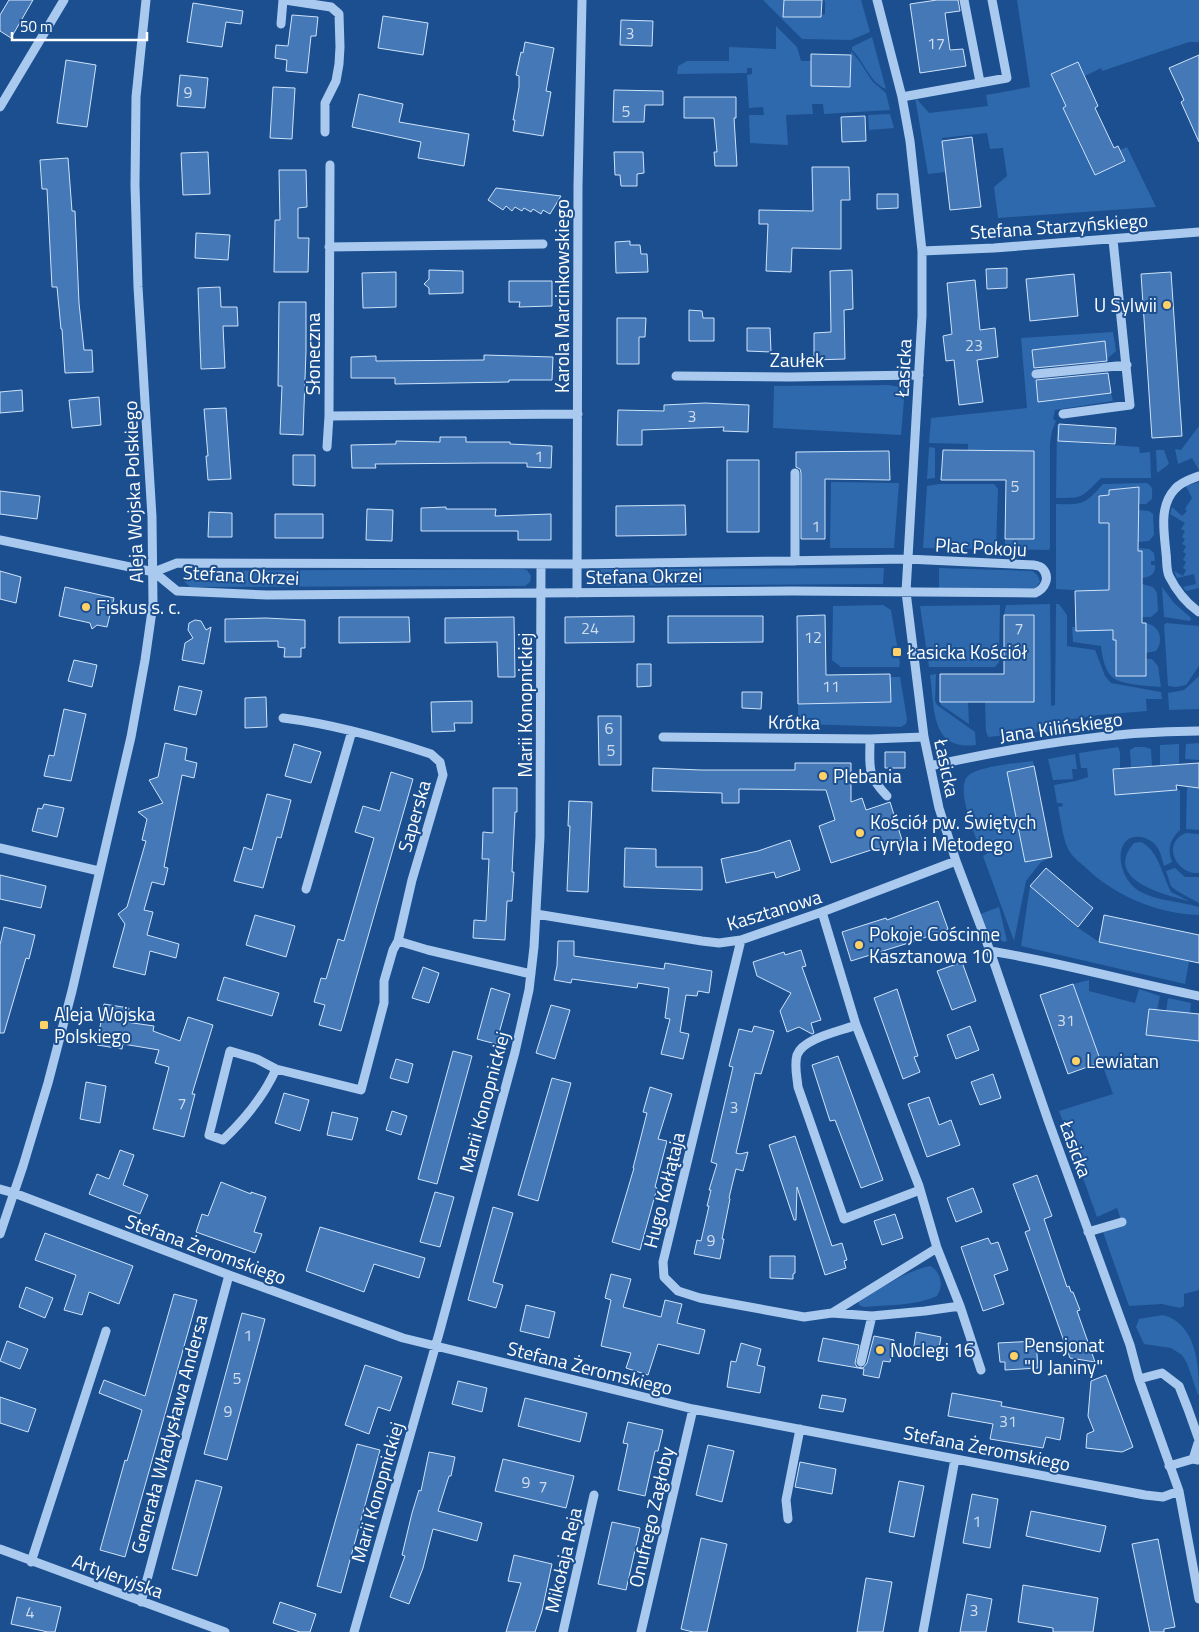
<svg xmlns="http://www.w3.org/2000/svg" width="1199" height="1632" viewBox="0 0 1199 1632" font-family="'Titillium Web',sans-serif">
	<rect width="100%" height="100%" fill="#1b4f8f"/>
	<path fill="#2e69ad" d="M763 0H784V17H821V15L825 14V1L822 0H861L870 32 851 40 802 39Z
		M1017 0H1199V42H1189L1102 71 1101 68 1085 76 1078 62 1051 74 1066 106 1063 108 1083 152 1087 151 1088 160 1095 175 1125 162 1120 150 1127 147 1156 207 998 218 994 187 1007 176 1003 148 990 149 987 133 942 138 946 172 928 174 915 97 929 113 988 106 986 95 1030 87Z
		M776 26 797 47 801 61H811V86L850 87 851 51 860 62 872 81 886 93 890 110 824 114 823 104H812L813 114 786 115 788 145 750 143 749 115H764L763 107 749 108 747 75 752 74V68H747V73L677 74 678 66 687 61H729V47L776 49Z
		M872 37 886 89C869 82 865 62 852 50V47Z
		M890 114 894 128 869 130 868 115Z
		M1113 332 1116 351 1107 359 1105 342 1032 350 1038 402 1111 393 1113 401 1055 410 1053 419 1056 421 1052 431 1050 444V548L1049 550 1005 549V539H1034V451H968V444L929 443 931 418 1027 408 1021 338Z
		M889 385 905 388 901 435 773 428 774 386Z
		M1059 424 1058 441 1139 447 1140 453 1150 452 1151 478H1101C1081 498 1084 498 1056 498L1057 425Z
		M1199 426V470L1192 458 1178 464 1175 449 1181 450Z
		M929 447 935 448V478L927 479Z
		M1156 450H1164L1169 464 1157 473Z
		M831 482 899 483 894 548H830Z
		M1199 482V588L1186 591 1183 587 1196 584 1194 574 1177 578 1174 571 1183 576 1186 570 1183 568 1186 562 1183 560 1186 554 1183 552 1186 546 1182 544 1185 539 1182 537 1185 531 1181 529 1185 523 1170 514 1172 507 1182 516 1187 511 1185 509 1192 498 1186 486Z
		M1146 483C1154 486 1152 491 1152 499L1146 504H1139V487L1109 490V495L1099 496V523H1109V565H1112L1113 639 1116 640V676H1146V659H1152L1158 666 1161 687C1149 686 1119 685 1111 676 1104 668 1102 655 1101 646L1073 642 1072 627H1075L1076 631 1093 630 1090 591 1056 589V504C1084 505 1085 504 1103 484Z
		M939 484H994L998 489 996 549 923 548 927 486Z
		M1139 510 1149 511 1153 514 1154 535 1149 541 1138 542Z
		M1138 548 1149 549 1154 553 1155 561H1151V565H1155C1156 574 1150 577 1142 578V551H1139Z
		M884 568 883 584 600 586 590 581 591 572 599 569Z
		M939 568 1032 571C1037 574 1039 576 1040 582L1034 590 939 588Z
		M523 569 527 570 531 576 530 582 525 586 190 587 184 581 185 575 191 571Z
		M1142 584 1153 587 1157 593 1158 611 1151 617H1142Z
		M1162 587 1174 603 1190 617 1191 619 1190 621 1164 617Z
		M1050 604 1051 706 1055 705 1056 604H1059L1067 615V646L1095 650 1105 676 1111 683 1161 692 1162 699H1146L1147 711 1099 715 1066 720 1055 735V730L988 737 986 731 985 702H1034V616L1004 615 1006 605Z
		M883 605 891 610 900 663 899 667H841L832 660 833 606Z
		M1000 605 999 662 995 667H929L920 606Z
		M1146 623C1160 626 1164 640 1156 651L1146 653Z
		M1166 623 1199 626V666L1186 685 1176 687 1168 686 1164 625Z
		M936 674 935 701 937 705 975 732 976 745C930 751 935 708 930 675Z
		M1199 676V709L1169 710 1168 693 1184 690Z
		M890 677H900L907 719 906 724 901 727 798 724V704L891 702Z
		M940 702H968L969 724 941 705Z
		M1199 743V760L1185 759 1186 744Z
		M1179 744V764L1160 765V745Z
		M1118 747 1120 752V768L1113 769 1115 795 1180 790V830C1170 840 1167 848 1172 862L1164 866C1162 860 1161 852 1157 847 1155 843 1150 840 1145 838 1113 828 1114 876 1139 891 1156 901 1180 901 1199 907V915C1157 914 1113 895 1084 866 1079 862 1073 857 1070 852 1063 842 1061 820 1058 807L1063 806 1062 803H1057L1054 785 1076 781 1088 777 1087 768H1081L1079 753Z
		M1135 747H1145L1151 749 1152 766 1131 767 1130 750Z
		M1075 754 1077 769H1072L1073 779 1053 780 1048 759Z
		M1033 761 1034 766 1007 772 1025 862 1052 857 1041 862 1026 881 1014 941 983 856 988 853 985 847 980 849C975 834 954 786 969 775 981 766 1018 763 1033 761Z
		M1187 787 1199 788V830L1186 829Z
		M1186 833 1199 834V873C1176 875 1161 842 1186 833Z
		M1141 842C1159 851 1162 875 1171 892L1189 901C1165 895 1102 880 1134 843Z
		M1175 868 1185 877H1199V903L1177 891 1171 886 1166 871Z
		M1030 886 1077 927 1099 942 1189 961 1185 984 1021 946Z
		M999 907 1007 941 1004 942 989 934 978 915Z
		M1089 980V991L1135 1003 1139 989 1160 996 1157 1010 1149 1009 1146 1035 1199 1041V1290L1184 1294V1306L1180 1308 1162 1304 1129 1306 1103 1232 1123 1226 1117 1208 1097 1217 1059 1111 1113 1094 1073 984Z
		M1168 998 1191 1003 1190 1014 1166 1011Z
		M930 1266C941 1272 944 1285 937 1296 915 1306 888 1305 864 1307L859 1305 858 1301C881 1289 905 1271 930 1266Z
		M1163 1315C1197 1324 1199 1366 1199 1394L1198 1395 1187 1363 1182 1355 1171 1348 1144 1344 1136 1327 1139 1319Z"/>
	<path fill="#4478b7" stroke="#cfe3fa" d="M9 0H33L11 38 0 31V15Z
		M784 0H822L821 17H783Z
		M937 0H958L960 11 945 13 950 50 963 49 966 66 920 73 910 4Z
		M193 3 243 11 241 24 226 22 222 47 187 42Z
		M292 15 318 17 316 36H311L307 73 286 71 287 60 275 58 276 45 288 46Z
		M383 16 428 23 423 55 378 48Z
		M621 20 653 21 652 46 620 45Z
		M525 42 554 48 546 91 551 92 543 136 513 131 515 120H513L519 87V76L516 75 521 52 523 53Z
		M811 54 851 55 850 87 811 86Z
		M1199 55V142L1181 102 1184 100 1169 68Z
		M66 60 96 65 87 127 57 123Z
		M1078 62 1098 106 1095 108 1114 148 1118 146 1125 161 1095 175 1063 108 1066 106 1051 74Z
		M180 75 208 78 205 108 177 106Z
		M273 87 295 88 292 139 270 138Z
		M614 90 663 91V105H645L644 122H613Z
		M359 94 403 104 399 122 469 134 464 166 418 158 421 142 352 127Z
		M684 97H736V118H734L737 166H715L714 152H717L714 118H684Z
		M865 116 866 141 842 142 841 117Z
		M972 137 981 207 950 210 942 141Z
		M208 152 210 194 183 195 181 153Z
		M614 152H643L644 173 637 174V186H621L620 175H615Z
		M68 158 72 211H75L79 303 84 350H92L93 372 65 373 62 329H61L57 287H52L47 189H42L40 160Z
		M812 167H849L850 200H841V249L792 248 791 272 766 271 768 224H759V210L813 211Z
		M279 170H306L307 207 298 208V238H309L308 272H274L275 220H280Z
		M496 188 561 196 550 214 543 210 541 214 533 209 531 212 524 208 522 211 515 207 512 211 506 206 503 210 488 200Z
		M877 194H898V208L877 209Z
		M196 233 230 235 228 260 195 258Z
		M630 241V245H640L641 254H647L648 272 616 273 615 242Z
		M1007 268V288L987 289 986 269Z
		M429 270 463 271V293L429 294V288L424 284 429 279Z
		M852 270 853 309 844 310 845 359 814 360V333L831 332 830 271Z
		M396 272V307L363 308 362 273Z
		M1171 272 1182 436 1152 438 1141 274Z
		M1074 274 1078 316 1030 321 1026 279Z
		M975 280 980 330 995 328 998 357 977 360 983 402 959 405 954 360 946 361 943 336 952 334 947 283Z
		M509 281H552V306L519 307 520 302H509Z
		M220 287 221 307H237L238 326H223L225 368 201 369 198 288Z
		M279 302H306V351L303 435 280 434 282 386H278Z
		M689 310 702 311 703 318H714V341H689Z
		M617 318H646L645 337H639V364H617Z
		M747 328H770L771 352 747 351Z
		M1105 341 1107 361 1034 368 1032 350Z
		M484 355 553 357 552 380H509V382L395 384V378H351V357L376 356V361L484 360Z
		M1108 373 1111 393 1038 402 1036 380Z
		M22 390 23 411 0 413V392Z
		M99 397 101 425 72 428 69 400Z
		M705 403 749 405 748 432 723 431 724 427 642 430V445H617L618 410 664 411V405Z
		M226 408 231 479 208 480 206 456H208L204 409Z
		M1059 424 1116 428 1115 444 1058 441Z
		M440 437H466V442H510V444L552 446 551 468 527 467V463H485L375 464 376 468H352L351 445 396 444V441L440 442Z
		M943 450 1034 451V539H1005L1006 480H941Z
		M889 451 890 480 825 479V539H801V473L800 469 796 467V452Z
		M293 455H315V486L293 485Z
		M727 460H759V532H727Z
		M1139 487 1138 551H1142V623H1146V676H1116V640H1113V630L1076 631 1075 591 1109 590V523H1099V496L1109 495V490Z
		M0 491 40 496 37 519 0 514Z
		M685 505 686 535 616 536V506Z
		M446 507V509H496L495 516 551 514V540H518V531H421V508Z
		M367 509 393 510 392 541 366 540Z
		M209 512 232 513V537H208Z
		M275 514H323V538H275Z
		M0 571 21 577 16 603 0 599Z
		M65 587 114 598 107 627 97 625 92 629 90 623 59 616Z
		M825 615 826 675 890 674 891 702 798 704 797 616Z
		M1004 615H1034V702H940V674H1004Z
		M634 616V642L565 643V617Z
		M668 616H763V642L668 643Z
		M339 617H409L410 642 339 643Z
		M514 617 515 677H498L497 642 445 643V618Z
		M266 618 305 620V648H301V657H284L285 648 278 647V641L225 642V619Z
		M195 620 201 621 206 630 211 627 204 664 182 660 185 643 193 638 188 630 189 623Z
		M74 660 97 665 92 687 68 681Z
		M637 664H651V686L637 687Z
		M179 686 202 691 196 715 174 710Z
		M742 692H762L761 709 742 708Z
		M266 697 267 727 245 728V698Z
		M472 701V723H454L455 731 432 732 431 702Z
		M64 709 86 714 71 781 44 776 49 755 54 756Z
		M598 716H621V765H599Z
		M165 743 187 748 185 760 197 763 194 778 182 775 164 867 168 868 164 885 152 882 144 910 153 912 147 935 179 944 176 958 150 951 145 975 113 967 125 924 118 914 127 907 146 841 142 840 147 819 138 812 163 803 149 780 158 777Z
		M294 744 321 752 311 783 285 776Z
		M885 752H905V768H885Z
		M795 763H851V802L862 798 866 810 890 802 902 840 831 863 819 826 835 820 826 790 739 789V803H722V793L652 791 653 768 701 770H795Z
		M1199 763V788L1176 785 1177 790 1115 795 1113 769Z
		M1034 766 1052 857 1025 862 1007 772Z
		M391 772 413 779 341 1031 319 1025 325 1005 314 1002 321 978 326 979 338 939 344 941 374 838 355 832 363 806 380 811Z
		M493 788H517V812H515L512 872H514L512 901H507L505 940 473 938 474 920 486 921 489 859H482L483 832 493 833Z
		M267 794 291 800 281 838 277 837 263 888 234 881 244 847 252 850Z
		M569 801 592 802 588 892 567 891 570 826H568Z
		M44 804 64 808 57 837 32 831 38 808 42 809Z
		M790 840 800 870 776 878 774 872 726 883 721 859 758 851Z
		M625 848 656 849V867H702V890L624 887Z
		M1046 868 1093 908 1078 927 1030 886Z
		M0 875 46 886 41 908 0 899Z
		M938 901 948 929 918 940 851 961 842 932 886 918 887 920Z
		M255 915 295 926 286 957 246 945Z
		M1104 915 1199 935V963L1099 942Z
		M4 927 35 935 29 959 26 958 4 1033H0V945Z
		M558 941H574V956L664 969 665 963 712 971 709 993 698 991 697 996 686 995 680 1032 689 1034 683 1059 661 1054 670 1019 665 1018 669 988 638 983 637 988 572 979 571 983 554 980 557 966Z
		M801 950 806 966 802 967 821 1020 811 1023 814 1033 812 1034 799 1027 787 1032 780 1011 791 993 757 976 753 962 784 952 785 955Z
		M962 962 976 1001 952 1010 937 971Z
		M423 967 439 973 429 1003 412 998Z
		M224 977 279 993 272 1016 217 1000Z
		M1073 984 1101 1062 1068 1074 1040 995Z
		M491 988 510 994 496 1044 477 1039Z
		M897 989 918 1056 914 1057 920 1072 903 1079 874 998Z
		M104 1004 129 1008 126 1022 154 1026 153 1031 180 1041 188 1017 213 1025 192 1094H195L184 1137 153 1129 169 1067 155 1063 159 1050 123 1044 122 1049 97 1045Z
		M551 1005 570 1010 555 1059 536 1053Z
		M1149 1009 1199 1014V1041L1146 1035Z
		M754 1026 774 1031 761 1074 755 1073 736 1153 740 1154 748 1152 743 1171 736 1169 729 1198 730 1199 722 1239H724L720 1259 694 1254 697 1240 701 1241 709 1206H707L711 1190H709L717 1164 711 1162 733 1067 729 1066 739 1029 752 1032Z
		M970 1026 979 1050 956 1059 947 1035Z
		M453 1051 472 1056 437 1184 418 1179Z
		M838 1056 883 1180 861 1188 835 1120 830 1121 812 1065Z
		M396 1059 413 1064 408 1083 390 1078Z
		M993 1074 1001 1098 980 1105 971 1082Z
		M552 1078 571 1083 538 1201 518 1195Z
		M86 1082 106 1086 100 1123 80 1119Z
		M650 1087 672 1094 658 1139 667 1141 655 1187 657 1188 640 1250 612 1242 634 1168H633L647 1113 643 1112Z
		M284 1093 309 1100 300 1131 275 1123Z
		M929 1097 939 1125 951 1120 960 1145 927 1157 908 1104Z
		M392 1111 407 1116 401 1135 386 1130Z
		M332 1112 358 1118 352 1140 327 1135Z
		M795 1136 832 1246 842 1243 847 1260 844 1261 846 1268 825 1275 797 1187 796 1220H794L769 1145Z
		M120 1150 134 1155 123 1185 148 1195 140 1214 89 1194 97 1174 109 1179Z
		M1037 1175 1052 1216 1044 1219 1067 1287 1069 1286 1071 1292H1073L1080 1310 1077 1311 1095 1362 1070 1358 1025 1232 1030 1230 1013 1184Z
		M221 1182 251 1194V1192L266 1197 254 1232 262 1234 255 1253 196 1232 202 1214 208 1216Z
		M973 1188 982 1212 956 1222 947 1198Z
		M435 1192 454 1197 440 1247 420 1242Z
		M493 1207 513 1213 493 1282 503 1285 496 1308 468 1300Z
		M895 1214 903 1238 882 1245 874 1221Z
		M320 1227 425 1258 419 1278 374 1264 364 1292 306 1271Z
		M45 1233 133 1266 119 1304 89 1292 82 1315 64 1310 76 1275 35 1260Z
		M988 1238 991 1244 998 1242 1008 1270 994 1275 1004 1304 983 1311 961 1247Z
		M770 1256H795V1273L793 1274V1279L770 1278Z
		M611 1274 631 1279 623 1307 661 1317 665 1300 682 1304 677 1323 705 1330 699 1354 658 1344 648 1375 626 1368 631 1353 601 1346 611 1300 605 1298Z
		M26 1287 53 1298 45 1318 19 1307Z
		M174 1294 197 1300 125 1557 100 1550 125 1460 127 1461 142 1410 99 1393 104 1380 145 1396Z
		M526 1305 555 1312 549 1338 520 1331Z
		M242 1313 265 1319 227 1460 204 1454Z
		M916 1332 941 1337 937 1359 913 1353Z
		M874 1336 894 1340 890 1362 883 1361 879 1378 863 1375 864 1369 818 1361 823 1338 859 1345 855 1363 857 1367 863 1368 867 1363Z
		M7 1341 28 1349 20 1369 0 1361Z
		M1036 1341 1038 1368 1005 1370V1362H1000L998 1343Z
		M741 1343 761 1349 757 1365 765 1367 760 1393 727 1387 731 1361 736 1362Z
		M365 1365 402 1377 390 1411 378 1407 369 1434 345 1425Z
		M1106 1375 1133 1447 1122 1452 1086 1448 1087 1434 1094 1431 1088 1416 1091 1381Z
		M458 1381 487 1388 482 1412 452 1404Z
		M952 1393 1002 1402 1001 1406 1064 1418 1060 1440 1046 1437 1043 1448 990 1439 993 1424 948 1416Z
		M822 1395 846 1399 843 1412 819 1408Z
		M0 1397 36 1409 28 1432 0 1423Z
		M525 1398 587 1413 580 1442 518 1426Z
		M628 1422 663 1430 658 1451H655L645 1496 618 1490 628 1444 623 1443Z
		M357 1444 380 1450 341 1593 317 1586Z
		M708 1445 734 1451 722 1502 696 1495Z
		M429 1452 455 1457 451 1476H449L438 1511 482 1523 477 1541 433 1529 423 1568 409 1604 390 1597 405 1556 402 1555 412 1513 419 1490 421 1491Z
		M503 1459 574 1476 566 1508 495 1491Z
		M800 1462 836 1469 832 1494 795 1487Z
		M196 1480 222 1487 197 1576 172 1569Z
		M899 1481 924 1486 914 1537 889 1532Z
		M972 1494 998 1499 990 1548 963 1543Z
		M1031 1511 1106 1526 1100 1552 1026 1536Z
		M612 1522 640 1528 626 1590 598 1584Z
		M701 1538 727 1544 707 1632H693L681 1629Z
		M1158 1539 1175 1627 1164 1629V1632H1150L1132 1544Z
		M514 1555 552 1564 542 1611 535 1632H506L521 1583 508 1581Z
		M866 1578 892 1582 883 1632H857Z
		M1023 1585 1098 1598 1093 1632H1053V1628L1018 1622Z
		M967 1594 992 1599 986 1632H960Z
		M17 1597 61 1607 55 1632H48L11 1624Z
		M280 1602 316 1614 310 1632H300L273 1623Z"/>
	<g fill="none" stroke-linecap="round" stroke-linejoin="round">
		<path stroke="#a9c9ee" stroke-width="9" d="M285 0 331 7 339 14 340 47 339 64 336 81 325 103V132
			M877 0 902 97 910 141 922 251V316L906 592 924 737 939 808 956 861 990 951 1048 1120 1130 1345 1139 1379 1179 1491 1199 1599
			M964 0 980 82
			M281 24 283 0
			M902 97 1007 78 992 0
			M0 107 64 0
			M330 165 329 416 578 414
			M329 247 543 244
			M922 251 994 248 1199 232
			M1036 374 1127 365
			M676 376 790 377 919 375
			M1063 414 1130 405 1113 240
			M327 447 329 416
			M1199 476C1191 479 1181 482 1175 489 1159 506 1164 531 1166 553 1167 560 1166 569 1169 576 1176 590 1186 603 1199 612
			M0 540 154 572 177 591 267 595 792 591 1035 593C1045 589 1051 577 1042 568 1040 566 1037 566 1034 565L907 559 577 564 177 563 154 572
			M795 561V473
			M577 593 578 186 582 0
			M283 718C333 724 383 738 431 754L440 762 443 775 412 880 398 941 428 950 531 974
			M663 737 870 739 924 737
			M870 739C870 768 866 774 887 796
			M930 766C1018 747 1108 731 1199 731
			M0 848 99 871
			M306 889 352 731
			M822 912 856 1025 919 1186 937 1248 960 1306 981 1370
			M536 914 702 941 719 943 741 940 822 912 956 861
			M741 940 663 1262 664 1277 678 1291 700 1298 804 1317 832 1313 872 1316 925 1311 960 1306
			M990 951C1060 962 1129 982 1199 996
			M856 1025C841 1031 803 1038 797 1055 794 1066 797 1076 798 1087L844 1219 920 1190
			M276 1069C264 1096 244 1120 223 1140L209 1135 230 1051 257 1059 276 1069 361 1090 384 1003V981L393 950 398 941
			M0 1189 14 1193 229 1275 403 1338 693 1409 1145 1495 1163 1497 1179 1491
			M1088 1232 1122 1222
			M0 1234 23 1166 48 1083 72 991 131 737 145 660 153 604 152 517 138 287 135 185 136 97 146 0
			M832 1313 937 1248
			M861 1362 872 1316
			M1139 1379 1162 1373 1179 1386 1188 1409 1199 1440 1193 1459
			M1169 1466 1193 1459 1198 1460
			M788 1519 786 1500 800 1429
			M0 1549 225 1632
			M31 1562 106 1331
			M141 1602 229 1275
			M354 1632 440 1330 515 1052 529 990 534 947 540 837 541 564
			M563 1632 594 1495
			M641 1632 693 1409
			M923 1632 955 1459"/>
	</g>
	<g fill="#ffd166" stroke="#1b4f8f" stroke-width="2">
		<circle cx="1167" cy="305" r="5"/>
		<circle cx="86" cy="607" r="5"/>
		<rect x="892" y="647" width="10" height="10" rx="2.5"/>
		<circle cx="823" cy="776" r="5"/>
		<circle cx="860" cy="833" r="5"/>
		<circle cx="859" cy="945" r="5"/>
		<rect x="39" y="1020" width="10" height="10" rx="2.5"/>
		<circle cx="1076" cy="1061" r="5"/>
		<circle cx="880" cy="1350" r="5"/>
		<circle cx="1014" cy="1356" r="5"/>
	</g>
	<g text-anchor="middle" stroke-width="4" stroke-linejoin="round" paint-order="stroke">
		<g font-size="16" fill="#d0dded">
			<text x="630" y="39">3</text>
			<text x="936" y="49">17</text>
			<text x="188" y="98">9</text>
			<text x="626" y="117">5</text>
			<text x="974" y="351">23</text>
			<text x="692" y="422">3</text>
			<text x="539" y="462">1</text>
			<text x="1015" y="492">5</text>
			<text x="816" y="532">1</text>
			<text x="590" y="634">24</text>
			<text x="1019" y="634">7</text>
			<text x="813" y="643">12</text>
			<text x="831" y="692">11</text>
			<text x="609" y="734">6</text>
			<text x="611" y="756">5</text>
			<text x="1066" y="1026">31</text>
			<text x="182" y="1109">7</text>
			<text x="734" y="1113">3</text>
			<text x="711" y="1246">9</text>
			<text x="248" y="1341">1</text>
			<text x="237" y="1384">5</text>
			<text x="228" y="1417">9</text>
			<text x="1008" y="1427">31</text>
			<text x="526" y="1488">9</text>
			<text x="543" y="1492">7</text>
			<text x="977" y="1527">1</text>
			<text x="974" y="1616">3</text>
			<text x="30" y="1618">4</text>
		</g>
		<g font-size="19" fill="#fff" stroke="#1b4f8f">
			<text transform="translate(1059 226) rotate(-4)" y="7">Stefana Starzyńskiego</text>
			<text transform="translate(562 296) rotate(-90)" y="7">Karola Marcinkowskiego</text>
			<text transform="translate(313 354) rotate(-90)" y="7">Słoneczna</text>
			<text x="797" y="367">Zaułek</text>
			<text transform="translate(903 368) rotate(-87)" y="7">Łasicka</text>
			<text transform="translate(133 492) rotate(-92)" y="7">Aleja Wojska Polskiego</text>
			<text transform="translate(981 547) rotate(3)" y="7">Plac Pokoju</text>
			<text transform="translate(241 575) rotate(3)" y="7">Stefana Okrzei</text>
			<text transform="translate(644 576) rotate(-1)" y="7">Stefana Okrzei</text>
			<text transform="translate(525 705) rotate(-90)" y="7">Marii Konopnickiej</text>
			<text transform="translate(794 722) rotate(1)" y="7">Krótka</text>
			<text transform="translate(1061 727) rotate(-8)" y="7">Jana Kilińskiego</text>
			<text transform="translate(947 768) rotate(78)" y="7">Łasicka</text>
			<text transform="translate(414 816) rotate(-74)" y="7">Saperska</text>
			<text transform="translate(774 910) rotate(-17)" y="7">Kasztanowa</text>
			<text transform="translate(484 1102) rotate(-75)" y="7">Marii Konopnickiej</text>
			<text transform="translate(1076 1149) rotate(70)" y="7">Łasicka</text>
			<text transform="translate(664 1190) rotate(-76)" y="7">Hugo Kołłątaja</text>
			<text transform="translate(206 1249) rotate(20)" y="7">Stefana Żeromskiego</text>
			<text transform="translate(590 1368) rotate(14)" y="7">Stefana Żeromskiego</text>
			<text transform="translate(169 1434) rotate(-75)" y="7">Generała Władysława Andersa</text>
			<text transform="translate(987 1448) rotate(11)" y="7">Stefana Żeromskiego</text>
			<text transform="translate(377 1492) rotate(-74)" y="7">Marii Konopnickiej</text>
			<text transform="translate(651 1517) rotate(-77)" y="7">Onufrego Zagłoby</text>
			<text transform="translate(563 1560) rotate(-77)" y="7">Mikołaja Reja</text>
			<text transform="translate(118 1576) rotate(20)" y="7">Artyleryjska</text>
		</g>
		<g font-size="19" fill="#fff" stroke="#1b4f8f" text-anchor="start">
			<text x="1157" y="312" text-anchor="end">U Sylwii</text>
			<text x="96" y="614">Fiskus s. c.</text>
			<text x="907" y="659">Łasicka Kościół</text>
			<text x="833" y="783">Plebania</text>
			<text x="870" y="829">Kościół pw. Świętych<tspan x="870" dy="22">Cyryla i Metodego</tspan></text>
			<text x="869" y="941">Pokoje Gościnne<tspan x="869" dy="22">Kasztanowa 10</tspan></text>
			<text x="54" y="1021">Aleja Wojska<tspan x="54" dy="22">Polskiego</tspan></text>
			<text x="1086" y="1068">Lewiatan</text>
			<text x="1024" y="1352">Pensjonat<tspan x="1024" dy="22">"U Janiny"</tspan></text>
			<text x="890" y="1357">Noclegi 16</text>
		</g>
	</g>
	<path d="M12 32v8h135v-8" fill="none" stroke="#ffffff" stroke-width="2.5"/>
	<text x="20" y="32" font-size="15" fill="#ffffff" stroke="#1b4f8f" stroke-width="4" paint-order="stroke">50 m</text>
</svg>
